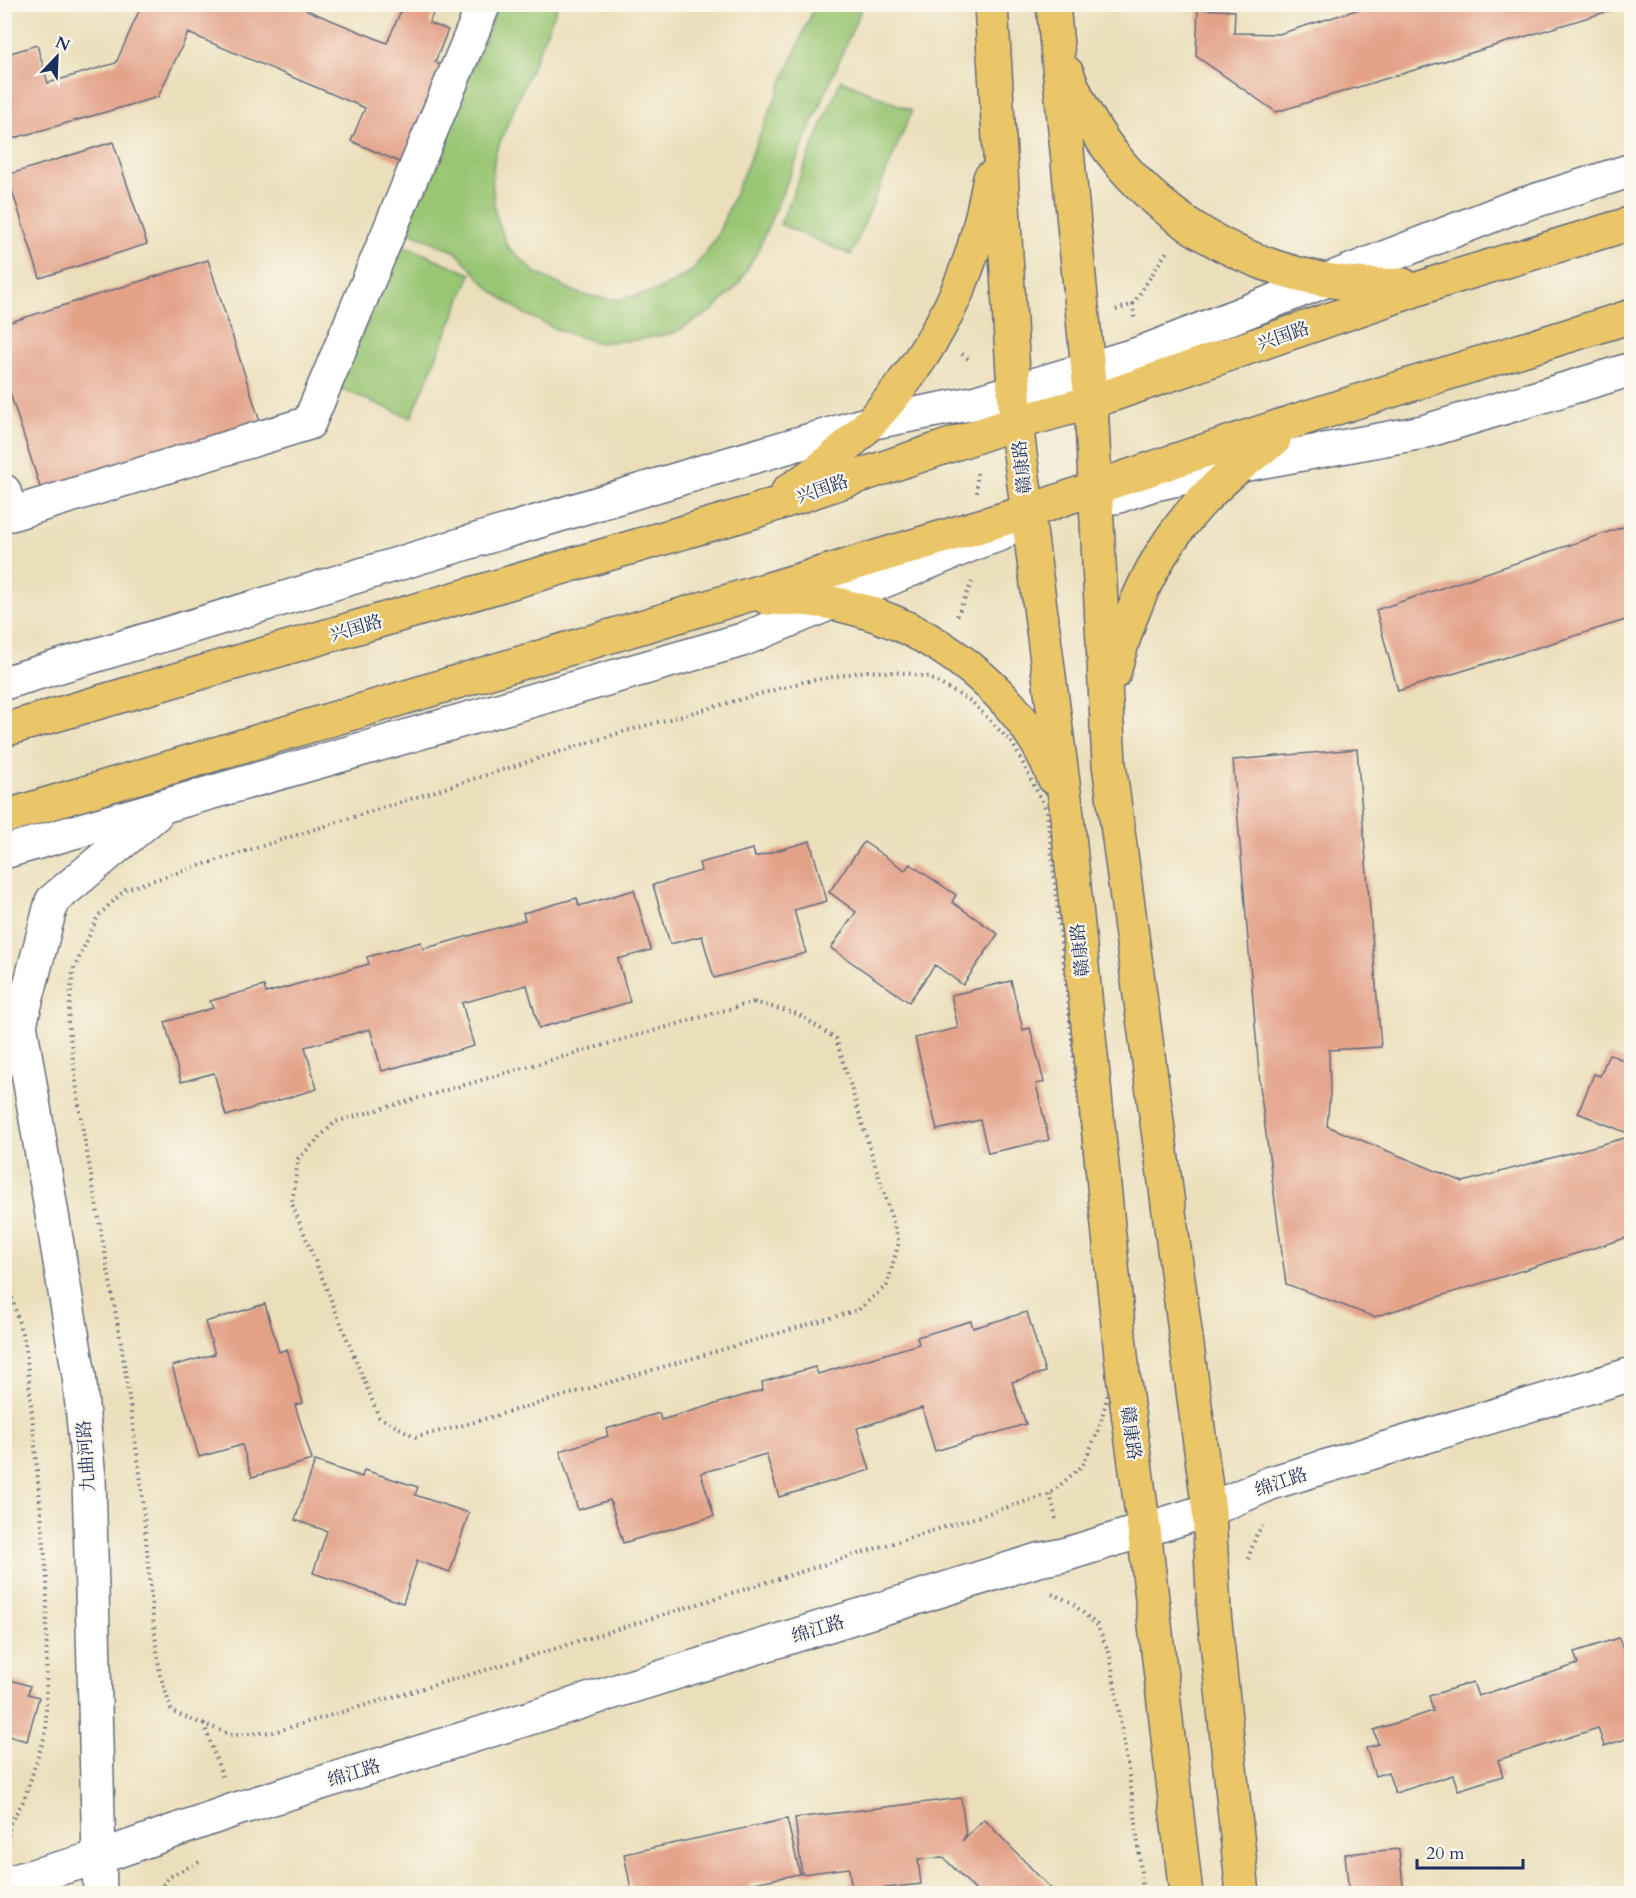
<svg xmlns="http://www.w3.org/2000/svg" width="1636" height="1898" viewBox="0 0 1636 1898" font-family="Cardo,'Noto Serif SC',serif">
	<rect width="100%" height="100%" fill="#fbf7ec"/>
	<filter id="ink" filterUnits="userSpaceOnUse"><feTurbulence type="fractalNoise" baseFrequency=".0167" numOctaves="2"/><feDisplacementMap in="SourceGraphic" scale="12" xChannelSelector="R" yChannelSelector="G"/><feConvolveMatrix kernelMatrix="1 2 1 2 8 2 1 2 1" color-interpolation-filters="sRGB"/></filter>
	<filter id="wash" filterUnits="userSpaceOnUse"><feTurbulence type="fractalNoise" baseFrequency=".008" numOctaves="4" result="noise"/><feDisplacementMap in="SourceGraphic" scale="24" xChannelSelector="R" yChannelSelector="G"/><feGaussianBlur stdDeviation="1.35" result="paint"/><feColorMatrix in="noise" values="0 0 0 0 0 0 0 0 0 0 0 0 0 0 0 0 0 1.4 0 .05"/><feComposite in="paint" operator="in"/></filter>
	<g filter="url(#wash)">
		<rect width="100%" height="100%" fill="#ebdfbb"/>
		<path fill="#99c673" stroke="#5a7a68" stroke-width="1.5" d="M499 5H558L495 154 492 179 495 212 507 246 536 273 582 295 618 300 659 290 692 271 716 238 815 5H863L757 252 738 285 712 311 674 333 635 340 598 343 556 329 523 313 491 290 456 252 403 229Z
			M841 80 912 111 851 255 780 224Z
			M400 244 471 274 411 418 339 388Z"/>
		<g id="blocks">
			<path fill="#e3a188" d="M142 4H292L387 43 404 4H437L429 23 448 30 435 62 447 69 404 164 351 141 365 108 188 33 158 97 4 141V55L37 45 48 83 116 63Z
				M1376 4H1628L1629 5 1276 112 1196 56 1198 9 1235 11 1234 33 1279 34Z
				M113 142 147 244 40 278 7 175Z
				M208 260 261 425 42 493 4 374V324Z
				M1632 524V618L1398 691 1376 610Z
				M1357 749 1381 1047 1329 1050 1330 1093 1327 1126 1463 1182 1632 1136V1236L1374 1317 1286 1284 1261 1096 1233 760Z
				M810 841 827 901 794 910 806 953 714 978 702 936 670 944 653 885 701 871 699 863 753 849 755 857Z
				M864 842 905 870 910 864 956 895 952 902 998 934 963 985 935 965 909 1002 831 948 856 912 829 892Z
				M634 890 651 950 618 959 630 1002 539 1028 527 985 462 1003 474 1046 382 1071 370 1029 305 1047 317 1089 226 1116 214 1073 181 1082 165 1022 213 1008 210 1001 264 986 266 993 369 964 367 957 421 942 423 949 525 920 523 913 577 898 579 906Z
				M1011 981 1023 1030 1030 1028 1044 1082 1036 1084 1049 1140 988 1153 980 1120 937 1130 915 1038 958 1028 951 995Z
				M1609 1054 1632 1064V1135L1578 1113 1594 1074 1600 1076Z
				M265 1304 279 1352 287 1349 303 1403 295 1405 312 1460 252 1477 242 1445 199 1457 172 1366 215 1354 205 1322Z
				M1027 1312 1045 1372 1012 1382 1026 1424 935 1451 922 1408 857 1428 870 1470 779 1497 766 1454 701 1473 714 1516 623 1543 610 1500 578 1510 560 1451 608 1436 606 1429 659 1413 661 1420 763 1390 762 1382 815 1367 818 1374 919 1344 917 1337 971 1321 973 1328Z
				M315 1461 362 1477 364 1470 418 1487 415 1495 469 1513 450 1572 417 1561 403 1603 313 1573 327 1531 295 1520Z
				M1619 1638 1623 1649 1632 1646V1737L1604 1746 1598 1728 1498 1760 1503 1776 1458 1790 1453 1775 1395 1793 1388 1772 1375 1776 1366 1748 1378 1744 1374 1730 1433 1711 1429 1696 1473 1682 1478 1696 1578 1664 1574 1652Z
				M4 1678 30 1686 28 1694 39 1697 27 1741 4 1735Z
				M961 1798 966 1835 962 1841 984 1819 1056 1894H976L977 1892 944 1858 918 1859 921 1884 852 1892 849 1868 802 1874 795 1818Z
				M787 1819 800 1874 749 1884 752 1894H632L624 1854Z
				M1399 1849 1404 1894H1349L1345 1854Z"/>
		</g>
	</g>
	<g filter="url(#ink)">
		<use href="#blocks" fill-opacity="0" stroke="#646d7f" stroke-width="1.5"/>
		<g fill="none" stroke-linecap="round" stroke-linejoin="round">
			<g stroke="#646d7f" stroke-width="36">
				<path id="minor" d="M4 491 11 514 309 423 484 4
					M1116 497 1151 485 1237 466 1423 432 1632 369
					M4 683 708 470 869 423 973 403 1138 354 1509 209 1632 170
					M4 852 742 640 980 541 1001 534
					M4 1010 20 1024 52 901 156 814
					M20 1024 79 1375 89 1478 100 1894
					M4 1884 100 1857 234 1810 1038 1560 1064 1555 1209 1510 1271 1483 1632 1374"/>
			</g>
			<g stroke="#646d7f" stroke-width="36">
				<path id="major" d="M991 4 1016 423 1066 806 1123 1375 1144 1529 1186 1894
					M1053 4 1091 402 1109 764 1209 1510 1214 1612 1243 1894
					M1067 73C1119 210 1260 291 1403 285
					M788 491C871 440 942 345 972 253 980 228 985 203 990 178
					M767 598C793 599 819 599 845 606 932 627 1021 692 1054 778
					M1114 673C1139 569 1186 500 1274 440
					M4 730 753 512 1016 423 1091 402 1441 281 1632 223
					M4 817 1027 512C1226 440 1429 379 1632 316"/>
			</g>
			<path stroke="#646d7f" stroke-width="4" stroke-dasharray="1.5 4.5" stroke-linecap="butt" d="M1133 304 1134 318
				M1116 310 1133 304 1168 250
				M962 354 971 361
				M977 473V493
				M957 616 972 582
				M867 671 906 673 928 677 972 702 1013 744 1047 811 1110 1386 1099 1429 1083 1465 1050 1494 499 1666 274 1732 232 1735 172 1712 160 1675 152 1609 141 1481 121 1343 81 1119 68 1021 73 971 98 916 126 889 619 733 803 682Z
				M754 1002 798 1014 836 1039 899 1242 887 1285 858 1310 457 1427 416 1437 379 1417 292 1204 298 1159 335 1122Z
				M4 1269 26 1348 47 1579 46 1732 24 1800 9 1825 4 1827
				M1050 1494 1057 1523
				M1248 1559 1257 1533 1263 1526
				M1052 1594 1071 1602 1097 1625 1110 1655 1135 1814 1143 1894
				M204 1724 223 1779
				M8 1848 9 1825
				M155 1894 169 1877 203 1860"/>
			<use href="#minor" stroke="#fff" stroke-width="33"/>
			<use href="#major" stroke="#ebc669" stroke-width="33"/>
		</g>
	</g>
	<g text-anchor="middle" stroke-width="4.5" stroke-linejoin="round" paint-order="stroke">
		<g font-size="18" fill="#1b2f5e" stroke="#fbf7ec">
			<text transform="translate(1283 336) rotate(-19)" y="6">兴国路</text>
			<text transform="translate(1022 467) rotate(-96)" y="6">赣康路</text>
			<text transform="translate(822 489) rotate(-19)" y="6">兴国路</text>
			<text transform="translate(356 628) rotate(-16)" y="6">兴国路</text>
			<text transform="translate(1080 950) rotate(-96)" y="6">赣康路</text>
			<text transform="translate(1131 1433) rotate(82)" y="6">赣康路</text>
			<text transform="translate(86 1456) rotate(-94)" y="6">九曲河路</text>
			<text transform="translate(1281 1482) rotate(-19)" y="6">绵江路</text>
			<text transform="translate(818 1629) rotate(-17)" y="6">绵江路</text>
			<text transform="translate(354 1773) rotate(-17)" y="6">绵江路</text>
		</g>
	</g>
	<rect width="1636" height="1898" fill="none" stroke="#fbf7ec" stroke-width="24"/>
	<g transform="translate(57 57) rotate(23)" stroke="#fbf7ec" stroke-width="4.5" paint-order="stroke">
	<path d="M0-4.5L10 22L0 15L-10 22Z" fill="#1b2f5e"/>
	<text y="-9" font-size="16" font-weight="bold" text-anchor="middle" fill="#1b2f5e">N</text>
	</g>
	<path d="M1417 1859v9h106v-9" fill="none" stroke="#1b2f5e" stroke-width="3"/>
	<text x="1426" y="1859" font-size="18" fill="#1b2f5e" stroke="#fbf7ec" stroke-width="4.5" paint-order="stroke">20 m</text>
</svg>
